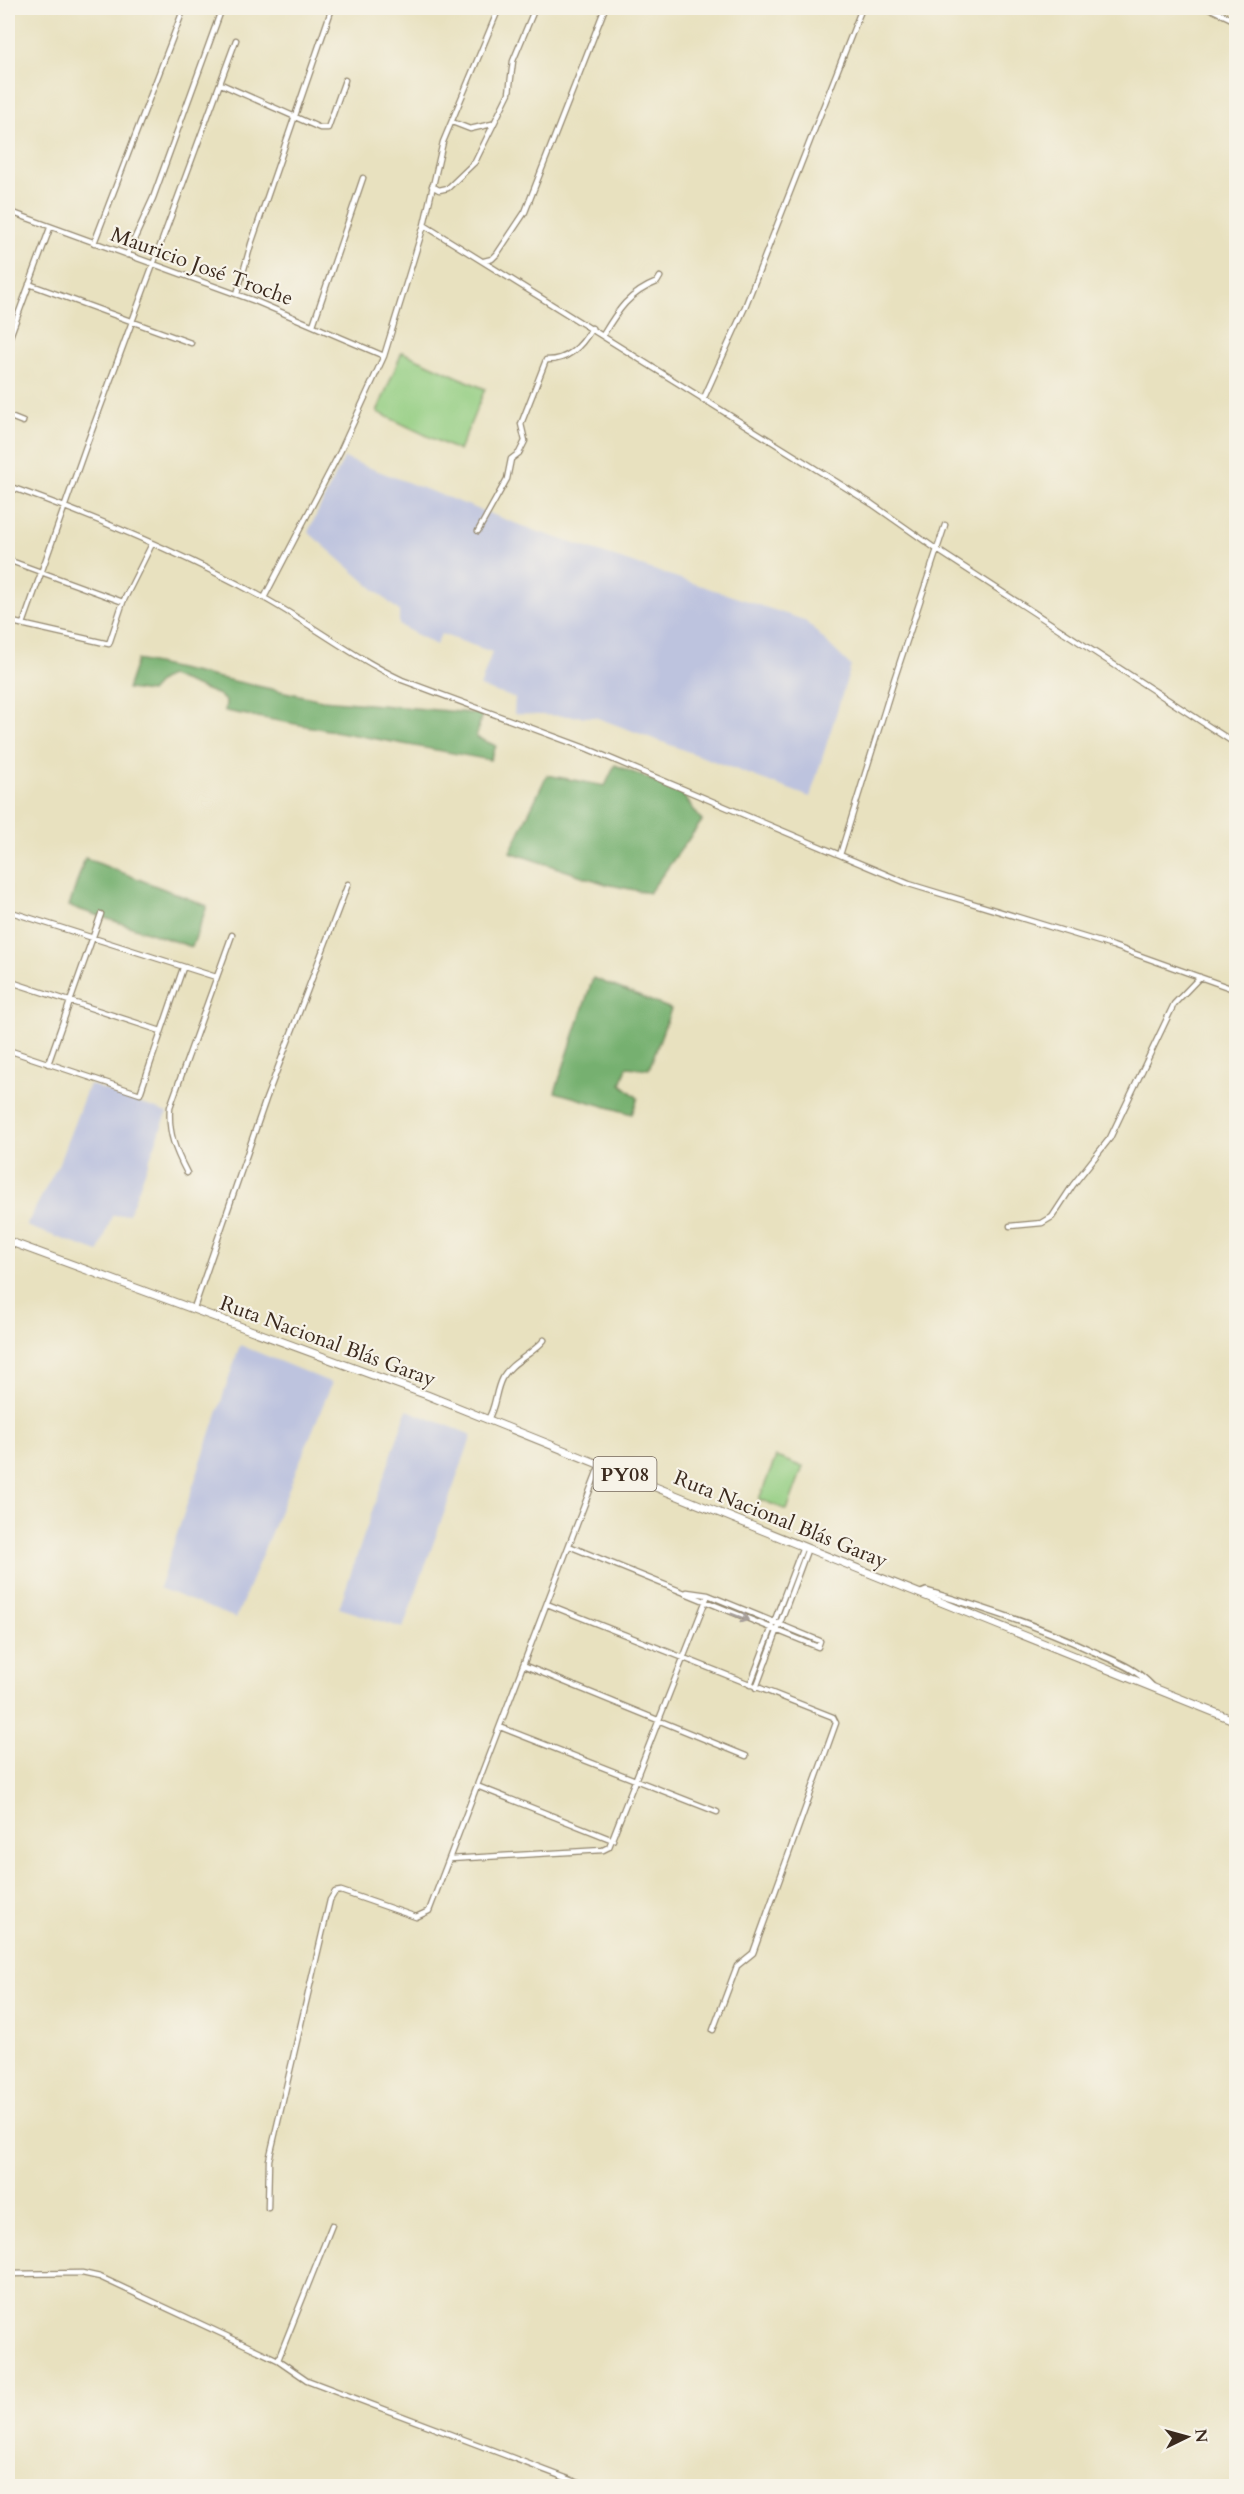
<svg xmlns="http://www.w3.org/2000/svg" width="1244" height="2494" viewBox="0 0 1244 2494" font-family="Cardo,serif">
	<rect width="100%" height="100%" fill="#f7f3e8"/>
	<filter id="ink" filterUnits="userSpaceOnUse"><feTurbulence type="fractalNoise" baseFrequency=".0167" numOctaves="2"/><feDisplacementMap in="SourceGraphic" scale="12" xChannelSelector="R" yChannelSelector="G"/><feConvolveMatrix kernelMatrix="1 2 1 2 8 2 1 2 1" color-interpolation-filters="sRGB"/></filter>
	<filter id="wash" filterUnits="userSpaceOnUse"><feTurbulence type="fractalNoise" baseFrequency=".008" numOctaves="4" result="noise"/><feDisplacementMap in="SourceGraphic" scale="24" xChannelSelector="R" yChannelSelector="G"/><feGaussianBlur stdDeviation="1.35" result="paint"/><feColorMatrix in="noise" values="0 0 0 0 0 0 0 0 0 0 0 0 0 0 0 0 0 1.4 0 .05"/><feComposite in="paint" operator="in"/></filter>
	<g filter="url(#wash)">
		<rect width="100%" height="100%" fill="#e8e1bf"/>
		<path fill="#bdc3de" d="M344 458 530 529 804 620 851 666 810 797 595 717 514 714 515 698 480 687 492 652 441 634 436 645 399 625V611L308 532Z
			M89 1084 167 1113 129 1214 112 1216 99 1252 26 1226 59 1163Z
			M240 1345 332 1383 236 1618 159 1588Z
			M407 1410 472 1435 403 1628 339 1608Z"/>
		<path fill="#93cd81" stroke="#677c50" stroke-width="1.5" d="M402 352 485 389 459 451 377 412Z
			M776 1457 803 1467 787 1510 759 1499Z"/>
		<path fill="#76b06f" stroke="#586d46" stroke-width="1.5" d="M137 660 322 700 482 714 476 737 496 746 490 760 225 711 226 702 219 695 170 676 161 680 150 692 127 689Z
			M615 765 681 792 702 821 649 893 606 884 510 852 547 775 605 786Z
			M85 858 207 906 192 947 69 906Z
			M593 978 671 1009 649 1069 627 1067 621 1084 638 1098 632 1114 555 1092Z"/>
	</g>
	<g filter="url(#ink)">
		<g fill="none" stroke-linecap="round" stroke-linejoin="round">
			<g stroke="#92866e" stroke-width="7">
				<path id="minor" d="M1209 8 1236 21
					M221 84 320 128H328L345 80
					M452 122 470 129 492 124
					M432 186 439 190 448 188 475 162 509 93 513 61 535 8
					M8 211 255 301 384 356
					M424 225 443 142 499 8
					M94 243 184 8
					M127 255 153 198 222 8
					M484 261 492 259 497 254 525 212 605 8
					M29 284 191 343
					M237 294 251 244 332 8
					M313 325 363 178
					M603 335C618 310 629 293 657 282L660 277
					M8 342 50 228
					M703 400 745 307 862 8
					M8 416 23 422
					M8 486C95 517 182 553 264 598 311 624 353 657 402 680L588 749 909 884 1113 946 1236 990
					M478 531 507 479 511 459 519 453 525 441 521 424 546 360C567 361 582 346 592 328
					M8 560 123 602
					M264 598 340 452 384 356 424 225 872 504 936 549 1236 744
					M8 621 109 644 123 602 152 544
					M23 624 85 449 236 40
					M840 855 894 680 945 525
					M8 911 216 977
					M8 981 161 1031
					M8 1050 140 1094 183 968
					M48 1064 101 914
					M187 1173C175 1150 168 1133 170 1107L232 935
					M1010 1226 1042 1223 1052 1217 1073 1185 1110 1138 1174 1004 1200 977
					M194 1308 266 1099 348 884
					M488 1419C496 1407 495 1391 502 1378 512 1361 532 1355 544 1340
					M569 1546 818 1647 820 1641 708 1595 687 1592
					M547 1604 833 1717 836 1723 753 1953 737 1966 713 2030
					M523 1665 746 1756
					M750 1685 803 1546
					M756 1688 808 1548
					M500 1727 717 1812
					M477 1786 613 1840
					M450 1859 603 1850 609 1847 708 1595
					M268 2208 269 2160 330 1900 335 1892 341 1891 416 1917 429 1911 600 1464
					M8 2274 82 2273 100 2277 278 2360 307 2380 587 2486
					M278 2360 332 2225"/>
			</g>
			<g stroke="#92866e" stroke-width="8">
				<path id="tertiary" d="M921 1593 926 1591C981 1607 1037 1625 1088 1649 1111 1660 1134 1666 1152 1686"/>
			</g>
			<g stroke="#92866e" stroke-width="9">
				<path id="trunk" d="M8 1241 427 1395 1236 1721"/>
			</g>
			<use href="#minor" stroke="#fff" stroke-width="4.5"/>
			<use href="#tertiary" stroke="#fff" stroke-width="5"/>
			<use href="#trunk" stroke="#fff" stroke-width="7"/>
		</g>
		<defs><path id="oneway-shaft" d="M-6 0H5M1.5-3L5.5 0L1.5 3" fill="none" stroke-width="1.6" stroke-linecap="round" stroke-linejoin="round" transform="scale(1.5)"/></defs>
		<use stroke="#a79f9a" href="#oneway-shaft" transform="translate(740 1617) rotate(21)"/>
	</g>
	<g text-anchor="middle" stroke-width="4.5" stroke-linejoin="round" paint-order="stroke">
		<rect fill="#f7f3e8" stroke="#73665b" stroke-width="1.5" x="593.5" y="1457" width="63" height="34" rx="4.5"/>
		<g font-size="20" font-weight="bold" fill="#3b2a1e">
			<text x="625" y="1481">PY08</text>
		</g>
		<g font-size="21" fill="#3b2a1e" stroke="#f7f3e8">
			<text transform="translate(202 266) rotate(20)" y="7">Mauricio José Troche</text>
			<text transform="translate(328 1341) rotate(20)" y="7">Ruta Nacional Blás Garay</text>
			<text transform="translate(781 1519) rotate(22)" y="7">Ruta Nacional Blás Garay</text>
		</g>
	</g>
	<rect width="1244" height="2494" fill="none" stroke="#f7f3e8" stroke-width="30"/>
	<g transform="translate(1187 2437) rotate(85)" stroke="#f7f3e8" stroke-width="4.5" paint-order="stroke">
	<path d="M0-4.5L10 22L0 15L-10 22Z" fill="#3b2a1e"/>
	<text y="-9" font-size="16" font-weight="bold" text-anchor="middle" fill="#3b2a1e">N</text>
	</g>
</svg>
